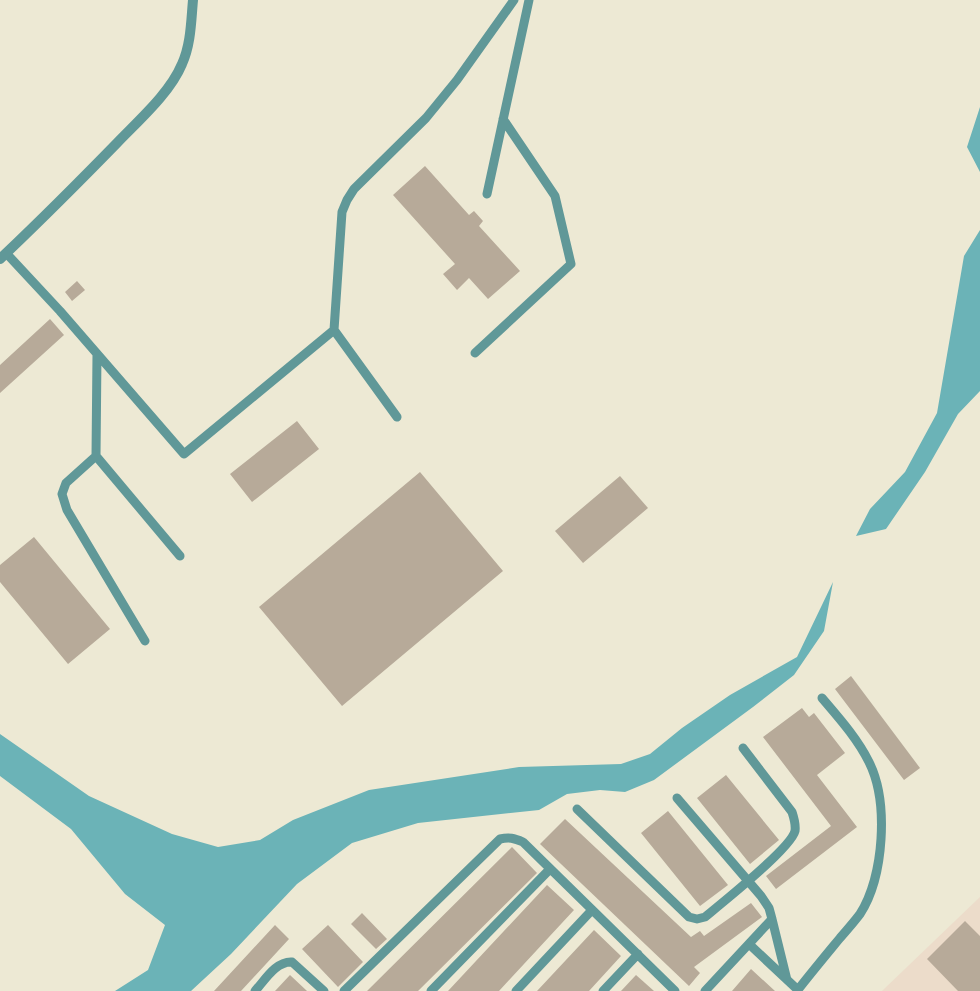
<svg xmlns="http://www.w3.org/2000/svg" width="980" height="991" viewBox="0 0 980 991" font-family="Montserrat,sans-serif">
	<rect width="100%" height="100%" fill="#ede9d4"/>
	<path fill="#ecdcca" d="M980 897V991H882Z"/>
	<path fill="#6bb3b7" d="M980 107V172L967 147Z
		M980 230V391L958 414 925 472 886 529 856 536 870 509 905 472 937 413 964 256Z
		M833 582 824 631 794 675 753 707 654 780 625 792 600 790 567 794 539 810 418 823 352 843 297 884 231 954 191 991H115L148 970 165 925 125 894 71 829 0 776V734L89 796 172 834 218 847 260 840 293 820 369 790 519 767 621 764 650 754 682 728 730 695 797 657Z"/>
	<path fill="#b7aa99" d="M425 166 469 215 474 211 483 221 479 226 520 271 488 299 469 278 457 290 443 274 455 264 393 195Z
		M77 281 85 290 72 301 65 292Z
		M50 319 64 335 0 393V365Z
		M297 421 319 449 252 502 230 474Z
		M420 472 503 571 342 706 259 607Z
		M620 476 648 508 583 563 555 531Z
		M34 537 110 629 68 664 0 582V565Z
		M851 676 920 768 904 780 835 689Z
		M802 708 809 717 814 713 845 753 817 775 857 827 776 889 766 876 831 826 763 737Z
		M726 775 779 840 750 864 697 798Z
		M668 811 728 885 700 906 641 833Z
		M565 819 691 937 700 931 704 936 751 903 762 917 694 967 700 973 689 986 540 844Z
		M512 847 537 873 418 991H367Z
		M547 885 574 910 499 991H448Z
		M362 913 387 939 376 949 351 924Z
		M965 921 980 936V991H958L927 959Z
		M275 925 289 939 241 991H214Z
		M328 925 363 962 338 987 302 949Z
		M594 930 621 956 589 991H537Z
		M751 969 775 991H732Z
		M290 975 307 991H275Z
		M636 975 654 991H621Z"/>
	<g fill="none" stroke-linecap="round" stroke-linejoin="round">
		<path stroke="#609898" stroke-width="9" d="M487 194 529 0
			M6 253 60 311 184 454 334 330
			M475 353 571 264 555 196 503 119
			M97 354 96 456 180 556
			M397 417 334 330 342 212 347 200 354 189 426 118 457 80 514 0
			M96 456 66 483 62 494 67 510 145 641
			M677 798 761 896 769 908 772 919 787 980
			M577 809 689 917 697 919 705 917C722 903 791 848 795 831 796 824 794 818 792 812L743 748
			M749 944 798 990
			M255 991C265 980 276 961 292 962L324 991
			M344 991 500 839C509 837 514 838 523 842L675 991
			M431 991 550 869
			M516 991 592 910
			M603 991 638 954
			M705 991 772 919
			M797 991C811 973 826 955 840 938 847 930 854 922 860 914 884 877 889 802 869 762 857 738 839 718 822 698"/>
		<path stroke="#609898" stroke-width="10" d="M0 259C40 221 79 182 117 143 139 120 170 93 182 64 191 44 191 22 193 0"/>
	</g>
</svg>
